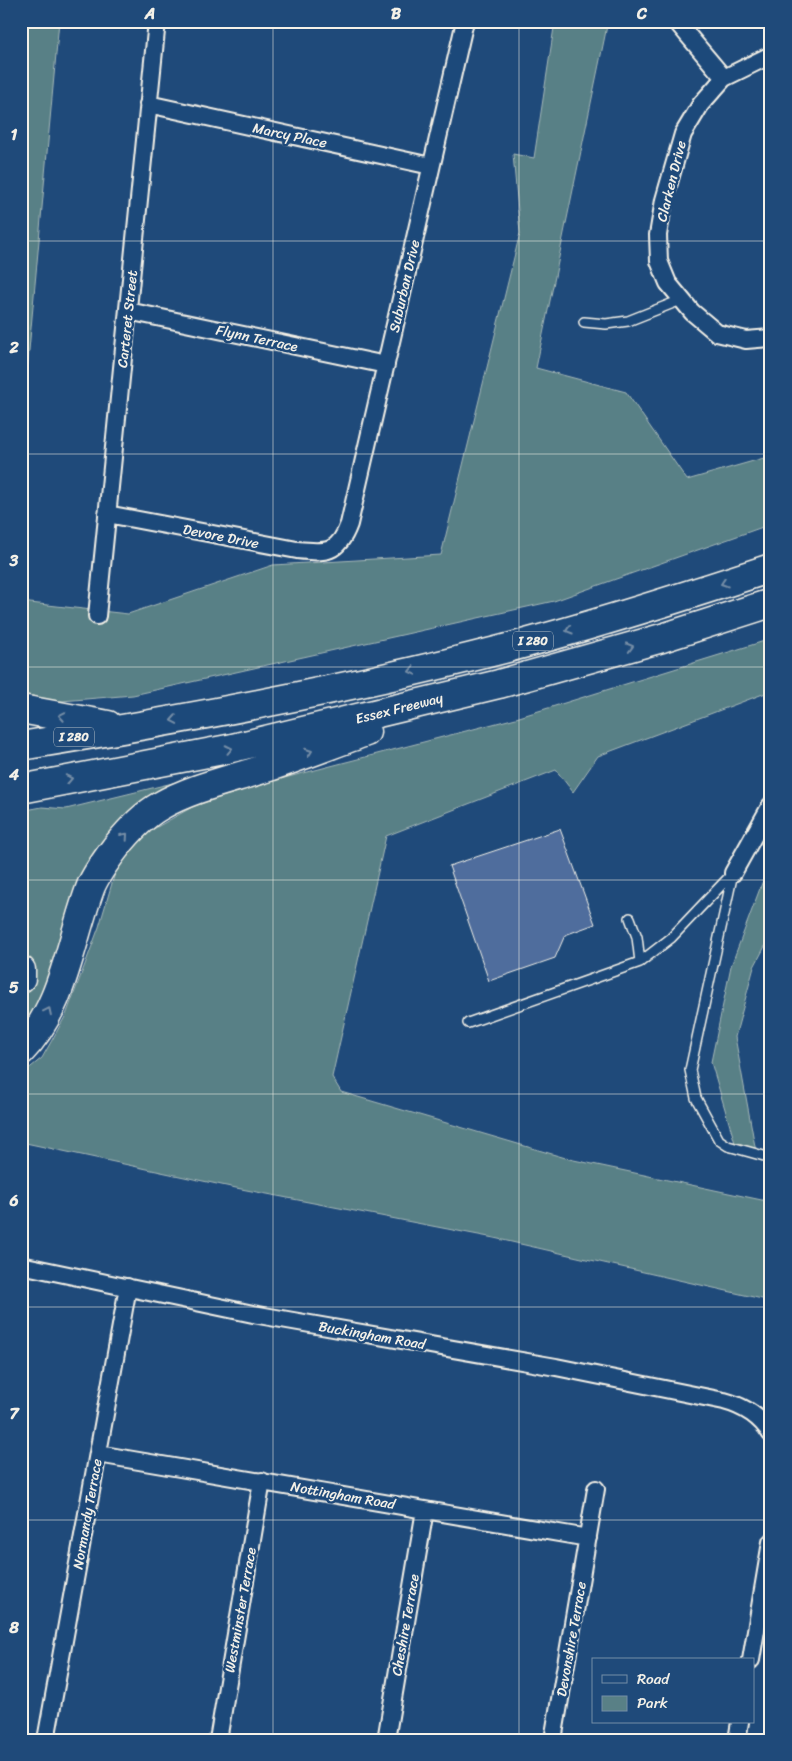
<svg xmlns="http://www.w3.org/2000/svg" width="792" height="1761" viewBox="0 0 792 1761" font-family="Sriracha,sans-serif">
	<rect width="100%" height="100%" fill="#1f4a7a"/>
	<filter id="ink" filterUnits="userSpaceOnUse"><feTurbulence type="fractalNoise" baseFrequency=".02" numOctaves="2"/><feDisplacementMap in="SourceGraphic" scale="10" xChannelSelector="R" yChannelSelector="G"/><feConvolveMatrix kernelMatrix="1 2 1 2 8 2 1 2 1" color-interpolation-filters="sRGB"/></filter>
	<g filter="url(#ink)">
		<path fill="#598086" stroke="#a6b8b7" d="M21 21H59L21 438Z
			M555 21H608L536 368 626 392 687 480 771 456V524L554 601 133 695 38 703 21 701V602L128 614 273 565 441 555 520 233 513 154 534 158Z
			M771 639V691L598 756 573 792 556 770 386 836 332 1077 341 1092 569 1159 771 1202V1301L494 1238 231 1187 21 1142V1075L42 1058 66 1015 99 927 115 873 143 835 194 806 269 782 516 718Z
			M185 780 106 837 90 869 36 1013 21 1032V1005L25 1000 27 950 21 937V811L42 807 66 809Z
			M771 859V935L754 967 735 1037 756 1152 735 1143 711 1062 731 966Z"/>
		<path fill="#4f6d9d" stroke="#f4f1e8" d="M560 829 595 924 565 935 555 958 489 981 449 866Z"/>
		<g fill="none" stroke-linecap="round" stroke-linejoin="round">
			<g stroke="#f4f1e8" stroke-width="12">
				<path id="service" d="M584 322 606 324 628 321 681 300
					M733 873 690 1070 696 1098 719 1140 728 1146 764 1156
					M630 918 637 937 640 962
					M468 1023 640 962 671 938 733 873"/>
			</g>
			<g stroke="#f4f1e8" stroke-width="20">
				<path id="minor" d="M676 21 724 78
					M771 55 724 78 701 104 683 134 664 200 658 235 659 261 668 283 692 312 717 333 746 340 771 338
					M148 104 431 166
					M128 311 386 365
					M107 514 297 550C326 553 338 554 349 524L465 21
					M97 616 157 21
					M733 873 771 805
					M21 1265 253 1314 556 1367 724 1401C743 1406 760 1416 771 1434
					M98 1454 588 1538
					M751 1660 771 1542
					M46 1740 128 1287
					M218 1740 262 1481
					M386 1740 425 1510
					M553 1740 596 1489
					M737 1740 740 1722"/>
			</g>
			<g stroke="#f4f1e8" stroke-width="31">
				<path id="motorway" d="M21 709 108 725
					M21 746C181 720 340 691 496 651 589 627 680 598 771 568
					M21 789 228 749 499 684 662 638 771 603
					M21 970V978
					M21 1051C64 1007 70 941 91 886 97 872 107 859 116 847 128 832 142 816 160 806 191 788 229 780 263 769 297 758 332 744 366 732"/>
			</g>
			<use href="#service" stroke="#1f4a7a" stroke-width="9"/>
			<use href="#minor" stroke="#1f4a7a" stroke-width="16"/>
			<use href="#motorway" stroke="#1f4a7a" stroke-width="28"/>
		</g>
		<defs><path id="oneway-chevron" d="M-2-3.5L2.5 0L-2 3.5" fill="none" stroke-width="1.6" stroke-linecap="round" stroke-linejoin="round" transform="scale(1.25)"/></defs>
		<g stroke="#748da6">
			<use href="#oneway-chevron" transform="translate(724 583) rotate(162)"/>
			<use href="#oneway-chevron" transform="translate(569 630) rotate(164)"/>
			<use href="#oneway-chevron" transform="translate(630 647) rotate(-16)"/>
			<use href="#oneway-chevron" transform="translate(412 671) rotate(167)"/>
			<use href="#oneway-chevron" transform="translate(62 716) rotate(-169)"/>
			<use href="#oneway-chevron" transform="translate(174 720) rotate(170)"/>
			<use href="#oneway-chevron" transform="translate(229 749) rotate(-12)"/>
			<use href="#oneway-chevron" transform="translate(309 752) rotate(-20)"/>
			<use href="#oneway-chevron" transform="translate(69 779) rotate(-11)"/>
			<use href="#oneway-chevron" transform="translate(125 836) rotate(-49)"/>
			<use href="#oneway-chevron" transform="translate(48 1011) rotate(-64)"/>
		</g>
	</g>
	<path fill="none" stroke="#f4f1e8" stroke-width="1" stroke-opacity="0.55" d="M273 21V1740M519 21V1740M21 241H771M21 454H771M21 667H771M21 880H771M21 1094H771M21 1307H771M21 1520H771"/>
	<g text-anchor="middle" stroke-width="5" stroke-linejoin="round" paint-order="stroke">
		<g fill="#1f4a7a" stroke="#b4bfc7" stroke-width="1">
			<rect x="513" y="631.5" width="40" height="19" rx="4"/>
			<rect x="54" y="727.5" width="40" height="19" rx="4"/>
		</g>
		<g font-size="12" font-weight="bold" fill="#f4f1e8">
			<text x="533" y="645">I 280</text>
			<text x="74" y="741">I 280</text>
		</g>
		<g font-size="14" fill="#f4f1e8" stroke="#1f4a7a">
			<text transform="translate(290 135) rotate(12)" y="5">Marcy Place</text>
			<text transform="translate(671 181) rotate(-76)" y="5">Clarken Drive</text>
			<text transform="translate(404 286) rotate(-77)" y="5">Suburban Drive</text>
			<text transform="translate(127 319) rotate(-84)" y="5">Carteret Street</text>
			<text transform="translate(257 338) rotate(12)" y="5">Flynn Terrace</text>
			<text transform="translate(221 536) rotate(11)" y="5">Devore Drive</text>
			<text transform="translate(399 708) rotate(-14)" y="5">Essex Freeway</text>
			<text transform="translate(372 1335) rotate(10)" y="5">Buckingham Road</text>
			<text transform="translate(343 1495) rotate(10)" y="5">Nottingham Road</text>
			<text transform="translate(87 1514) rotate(-80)" y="5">Normandy Terrace</text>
			<text transform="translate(240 1610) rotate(-80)" y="5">Westminster Terrace</text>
			<text transform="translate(405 1625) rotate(-80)" y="5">Cheshire Terrace</text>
			<text transform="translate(571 1639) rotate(-80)" y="5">Devonshire Terrace</text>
		</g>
	</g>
	<rect width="792" height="1761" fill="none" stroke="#1f4a7a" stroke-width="55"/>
	<rect x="592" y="1658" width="162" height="65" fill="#1f4a7a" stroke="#748da6"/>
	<rect x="602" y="1675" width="25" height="8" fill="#1f4a7a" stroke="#748da6"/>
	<text x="637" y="1684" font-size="15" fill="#f4f1e8">Road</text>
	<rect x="602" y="1696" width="25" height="15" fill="#598086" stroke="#748da6"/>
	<text x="637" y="1708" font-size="15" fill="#f4f1e8">Park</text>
	<rect x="28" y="28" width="736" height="1706" fill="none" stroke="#f4f1e8" stroke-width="2"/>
	<g font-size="16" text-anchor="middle" font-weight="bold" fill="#f4f1e8">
		<text x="150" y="19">A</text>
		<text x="396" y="19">B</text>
		<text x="642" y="19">C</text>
		<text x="14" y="140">1</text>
		<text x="14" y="353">2</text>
		<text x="14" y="566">3</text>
		<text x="14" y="780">4</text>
		<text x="14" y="993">5</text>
		<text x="14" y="1206">6</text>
		<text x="14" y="1419">7</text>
		<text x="14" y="1633">8</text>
	</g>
</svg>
